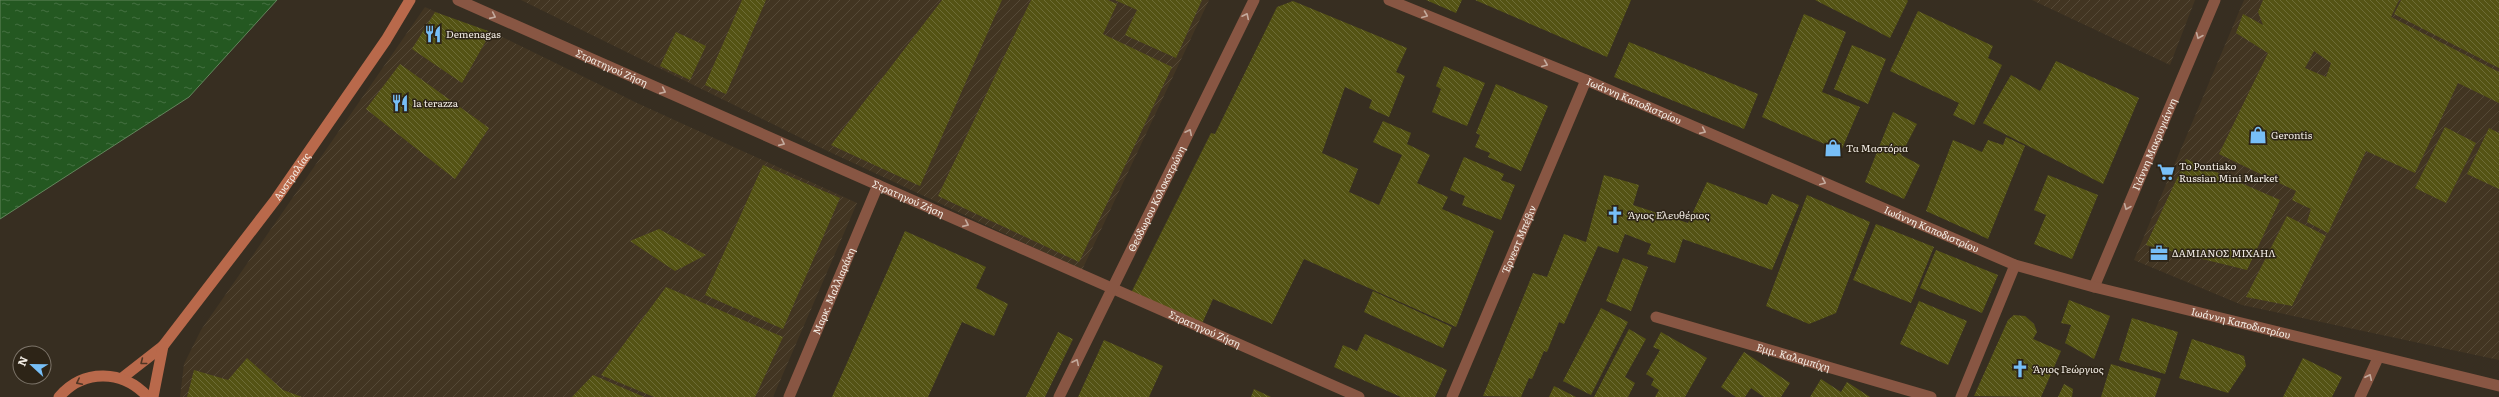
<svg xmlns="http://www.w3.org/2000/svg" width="2499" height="397" viewBox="0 0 2499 397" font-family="Literata,serif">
	<defs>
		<pattern id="industrial-furrows" width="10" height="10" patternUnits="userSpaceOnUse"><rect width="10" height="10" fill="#423522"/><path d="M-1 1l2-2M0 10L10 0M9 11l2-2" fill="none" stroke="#554937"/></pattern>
		<pattern id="water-ripples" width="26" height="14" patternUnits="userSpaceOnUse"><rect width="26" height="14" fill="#245821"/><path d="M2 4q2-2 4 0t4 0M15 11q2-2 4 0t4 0" fill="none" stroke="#447041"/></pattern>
		<pattern id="building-back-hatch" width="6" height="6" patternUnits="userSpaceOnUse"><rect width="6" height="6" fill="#545314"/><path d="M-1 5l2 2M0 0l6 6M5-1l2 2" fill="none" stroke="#6d6c36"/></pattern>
	</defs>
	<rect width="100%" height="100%" fill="#372e21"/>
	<path fill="url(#industrial-furrows)" d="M521 0H1209L1082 270 817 146Z
		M2032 0H2195L2170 65Z
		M2244 0H2499V360L2242 305 2134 260Z
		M425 7 489 36 492 32 637 103 857 203 773 397H180L184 364 201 330Z"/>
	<path fill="url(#water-ripples)" stroke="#63855c" d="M0 0H277L189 97 0 219Z"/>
	<path fill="url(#building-back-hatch)" fill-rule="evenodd" d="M742 0H766L726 94 705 85Z
		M942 0H1002L920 186 831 145Z
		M1031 0H1108L1117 4 1103 34 1172 67 1079 262 938 196Z
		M1115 0H1202L1176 58 1125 35 1137 10Z
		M1426 0H1462L1456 13Z
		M1475 0H1631L1607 57Z
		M1815 0H1907L1908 1 1890 38Z
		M2263 0H2399L2391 17 2499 72V103L2458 83 2415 173 2366 151 2328 233 2307 222 2311 209 2292 200 2296 191 2219 154 2268 53 2236 33 2243 14 2263 25 2258 12ZM2314 51 2331 63 2326 77 2305 68Z
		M2401 0H2499V68L2394 14Z
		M1293 1 1407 48 1396 72 1405 76 1389 117 1369 108 1372 100 1345 87 1322 153 1358 169 1349 192 1379 205 1402 155 1373 142 1383 121 1411 133 1407 144 1430 155 1417 183 1448 197 1442 209 1494 231 1456 327 1304 259 1272 324 1213 299 1201 326 1130 295 1211 133 1215 134 1277 7Z
		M1918 11 1993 46 1988 58 2002 65 1974 125 1953 115 1959 103 1890 71Z
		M435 12 491 32 462 83 412 49Z
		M1804 14 1846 32 1822 92 1860 107 1841 151 1762 117Z
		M676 32 706 46 690 80 660 66Z
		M1629 42 1758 94 1744 129 1614 77Z
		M1852 45 1886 59 1868 104 1834 89Z
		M2056 61 2139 98 2103 184 1983 123 2011 75 2040 91Z
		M400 64 489 128 455 179 366 109Z
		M1444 66 1485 83 1467 126 1432 112 1441 89 1436 86Z
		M1496 84 1548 106 1521 171 1488 157 1490 153 1475 147 1480 135 1476 133Z
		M1893 112 1917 124 1901 155 1920 165 1904 199 1865 182Z
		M2445 127 2476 143 2446 203 2415 188Z
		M2489 128 2499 133V189L2467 174Z
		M2006 137 2025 146 1988 239 1926 211 1953 140 1982 152 1988 140 2003 145Z
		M1464 157 1504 174 1501 180 1515 185 1501 220 1462 205 1465 196 1450 190Z
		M2186 159 2280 200 2247 270 2146 245Z
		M763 165 840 198 783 329 705 295Z
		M1604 175 1639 185 1633 205 1688 223 1707 182 1767 205 1772 194 1799 205 1772 270 1683 239 1675 263 1647 254 1651 244 1625 234 1618 253 1598 246 1564 324 1559 322 1547 352 1544 351 1532 379 1529 378 1521 397 1483 396 1533 273 1547 277 1564 234 1586 242Z
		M2048 175 2098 195 2072 259 2034 244 2046 215 2034 210Z
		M1807 195 1870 222 1836 313 1809 324 1766 306Z
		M2287 216 2326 236 2292 306 2246 297Z
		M1876 224 1934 247 1911 303 1853 280Z
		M659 229 706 255 675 271 630 241Z
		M905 231 986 267 976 288 1008 304 994 336 962 322 928 397H832Z
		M1936 250 1998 275 1982 313 1920 288Z
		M1623 258 1648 267 1631 311 1606 301Z
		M666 287 783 337 755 397H654L601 375Z
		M1373 291 1452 327 1443 348 1364 312Z
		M2069 300 2110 316 2094 359 2065 343 2071 325 2061 323Z
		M1919 301 1967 321 1948 365 1900 344Z
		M1601 308 1628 322 1591 395 1563 381Z
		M2014 315 2025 316 2034 324 2037 332 2033 339 2061 351 2041 397 1974 396 2008 320Z
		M2132 318 2178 332 2165 374 2119 360Z
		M1629 329 1646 339 1625 377 1635 383 1628 397H1594Z
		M1058 332 1073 339 1045 397H1026Z
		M1661 332 1707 358 1685 397H1655L1659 390 1651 385 1654 379 1646 374 1660 350 1653 347Z
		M1365 334 1447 370 1435 397H1401L1334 367 1343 345 1357 351Z
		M2192 339 2244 356 2246 366 2228 393 2179 378Z
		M1104 340 1163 366 1149 397H1078Z
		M1744 352 1790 383 1781 397H1764L1751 388 1745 397H1736L1721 387Z
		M247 358 283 390 302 397H187L194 370 228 380Z
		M2303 358 2342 377 2332 397H2283Z
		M2111 364 2161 379 2155 397H2101Z
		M593 375 644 397H572Z
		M1821 379 1841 392 1847 382 1870 397H1810Z
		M2064 384 2073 389 2072 397H2058Z
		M1554 386 1576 397H1549Z
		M1254 389 1271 397H1251Z"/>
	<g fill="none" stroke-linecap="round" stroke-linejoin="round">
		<g stroke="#885643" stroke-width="11">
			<path id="s1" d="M1656 317 1931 397"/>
			<path d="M1961 397 2015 265"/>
		</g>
		<g stroke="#885643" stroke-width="11">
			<path id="s2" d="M458 0 1359 397"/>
			<path id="s3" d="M2094 287 2215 0"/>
			<path id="s4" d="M789 397 878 185"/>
			<path id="s5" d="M1452 397 1586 80"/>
			<path d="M2360 397 2378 358"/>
		</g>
		<g stroke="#885643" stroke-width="11">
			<path id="s6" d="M1389 0 1586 80 2015 265 2094 287 2499 386"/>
			<path id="s7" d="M1059 397 1254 0"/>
		</g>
		<g stroke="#b9694b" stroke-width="11">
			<path id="s8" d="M122 378 163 346 276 199 386 40 410 0"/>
			<path d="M59 397C84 368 123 370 148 397"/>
			<path d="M153 397 163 346"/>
		</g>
	</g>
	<defs><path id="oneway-chevron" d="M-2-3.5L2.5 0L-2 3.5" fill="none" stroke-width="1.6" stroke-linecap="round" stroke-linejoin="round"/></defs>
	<g stroke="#c4aa9d">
		<use href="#oneway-chevron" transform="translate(1425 15) rotate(22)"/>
		<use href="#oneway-chevron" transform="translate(493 16) rotate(24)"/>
		<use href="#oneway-chevron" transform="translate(1246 16) rotate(-64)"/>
		<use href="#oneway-chevron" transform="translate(2199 36) rotate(113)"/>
		<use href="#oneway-chevron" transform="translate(1545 64) rotate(22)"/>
		<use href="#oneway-chevron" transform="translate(663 91) rotate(24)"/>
		<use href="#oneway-chevron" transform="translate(1703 131) rotate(24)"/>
		<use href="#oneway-chevron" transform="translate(1189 132) rotate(-64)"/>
		<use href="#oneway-chevron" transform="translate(782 143) rotate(24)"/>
		<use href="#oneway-chevron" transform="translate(1823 182) rotate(23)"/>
		<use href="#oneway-chevron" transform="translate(2127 207) rotate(113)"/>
		<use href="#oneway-chevron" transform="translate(966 224) rotate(24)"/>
		<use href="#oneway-chevron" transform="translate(1076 362) rotate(-64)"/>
		<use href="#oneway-chevron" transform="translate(2369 377) rotate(-65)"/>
	</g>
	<g stroke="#503524">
		<use href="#oneway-chevron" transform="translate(143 362) rotate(142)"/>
		<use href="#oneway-chevron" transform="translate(79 382) rotate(153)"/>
	</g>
	<defs>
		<g id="restaurant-bare" transform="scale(1.38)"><path d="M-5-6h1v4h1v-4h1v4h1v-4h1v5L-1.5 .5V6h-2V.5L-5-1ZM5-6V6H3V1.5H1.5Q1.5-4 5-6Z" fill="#77bff7" stroke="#2d2417" stroke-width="2.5" paint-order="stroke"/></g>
		<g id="shop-bare" transform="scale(1.38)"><path d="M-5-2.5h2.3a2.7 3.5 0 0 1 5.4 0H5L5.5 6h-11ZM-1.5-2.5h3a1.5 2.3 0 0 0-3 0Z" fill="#77bff7" stroke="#2d2417" stroke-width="2.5" paint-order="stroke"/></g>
		<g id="supermarket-bare" transform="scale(1.38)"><path d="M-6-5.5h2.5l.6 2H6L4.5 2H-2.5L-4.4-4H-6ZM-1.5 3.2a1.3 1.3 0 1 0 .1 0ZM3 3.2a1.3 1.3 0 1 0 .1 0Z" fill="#77bff7" stroke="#2d2417" stroke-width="2.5" paint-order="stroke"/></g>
		<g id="church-bare" transform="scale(1.38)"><path d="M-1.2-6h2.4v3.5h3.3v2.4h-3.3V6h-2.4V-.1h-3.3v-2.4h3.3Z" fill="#77bff7" stroke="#2d2417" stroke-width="2.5" paint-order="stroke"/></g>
		<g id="office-bare" transform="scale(1.38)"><path d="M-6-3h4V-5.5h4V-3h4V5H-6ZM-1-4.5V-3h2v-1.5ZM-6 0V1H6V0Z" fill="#77bff7" stroke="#2d2417" stroke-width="2.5" paint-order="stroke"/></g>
	</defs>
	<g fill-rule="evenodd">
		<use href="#restaurant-bare" x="433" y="34"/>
		<use href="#restaurant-bare" x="400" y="103"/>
		<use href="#shop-bare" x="2258" y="135"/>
		<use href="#shop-bare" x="1833" y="148"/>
		<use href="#supermarket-bare" x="2166" y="172"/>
		<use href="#church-bare" x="1615" y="215"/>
		<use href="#office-bare" x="2159" y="253"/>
		<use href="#church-bare" x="2020" y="369"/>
	</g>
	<g text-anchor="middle" stroke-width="3" stroke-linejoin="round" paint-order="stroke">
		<g font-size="10" fill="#f5efe7" stroke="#2d2417" text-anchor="start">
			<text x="446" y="38">Demenagas</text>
			<text x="413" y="107">la terazza</text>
			<text x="2271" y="139">Gerontis</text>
			<text x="1846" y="152">Τα Μαστόρια</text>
			<text x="2179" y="170">To Pontiako<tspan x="2179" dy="12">Russian Mini Market</tspan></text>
			<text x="1628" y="219">Άγιος Ελευθέριος</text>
			<text x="2172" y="257">ΔΑΜΙΑΝΟΣ ΜΙΧΑΗΛ</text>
			<text x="2033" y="373">Άγιος Γεώργιος</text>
		</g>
		<g font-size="10" fill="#f5efe7" stroke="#2d2417">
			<text dy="4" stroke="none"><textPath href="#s2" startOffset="168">Στρατηγού Ζήση</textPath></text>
			<text dy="4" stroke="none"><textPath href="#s6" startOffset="265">Ιωάννη Καποδιστρίου</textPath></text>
			<text dy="4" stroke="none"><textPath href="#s3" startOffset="155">Γιάννη Μακρυγιάννη</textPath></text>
			<text dy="4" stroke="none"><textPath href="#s8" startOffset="265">Αυστραλίας</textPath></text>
			<text dy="4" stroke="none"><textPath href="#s2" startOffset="492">Στρατηγού Ζήση</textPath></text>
			<text dy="4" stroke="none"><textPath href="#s7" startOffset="221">Θεόδωρου Κολοκοτρώνη</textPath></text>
			<text dy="4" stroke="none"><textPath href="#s6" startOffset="589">Ιωάννη Καποδιστρίου</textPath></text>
			<text dy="4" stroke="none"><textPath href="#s5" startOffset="172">Έρνεστ Μπέβιν</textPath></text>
			<text dy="4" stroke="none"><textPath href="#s4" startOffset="115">Μαρκ. Μαλλιαράκη</textPath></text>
			<text dy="4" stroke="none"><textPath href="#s6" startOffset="913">Ιωάννη Καποδιστρίου</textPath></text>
			<text dy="4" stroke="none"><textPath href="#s2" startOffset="816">Στρατηγού Ζήση</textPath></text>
			<text dy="4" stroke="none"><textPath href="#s1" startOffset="143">Εμμ. Καλαμπίχη</textPath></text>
		</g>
	</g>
	<g transform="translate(32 365) rotate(292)"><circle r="19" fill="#2d2417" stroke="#7d756a"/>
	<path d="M0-3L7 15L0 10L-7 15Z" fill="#77bff7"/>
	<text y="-6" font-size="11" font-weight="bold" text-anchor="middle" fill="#f5efe7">N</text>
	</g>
</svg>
